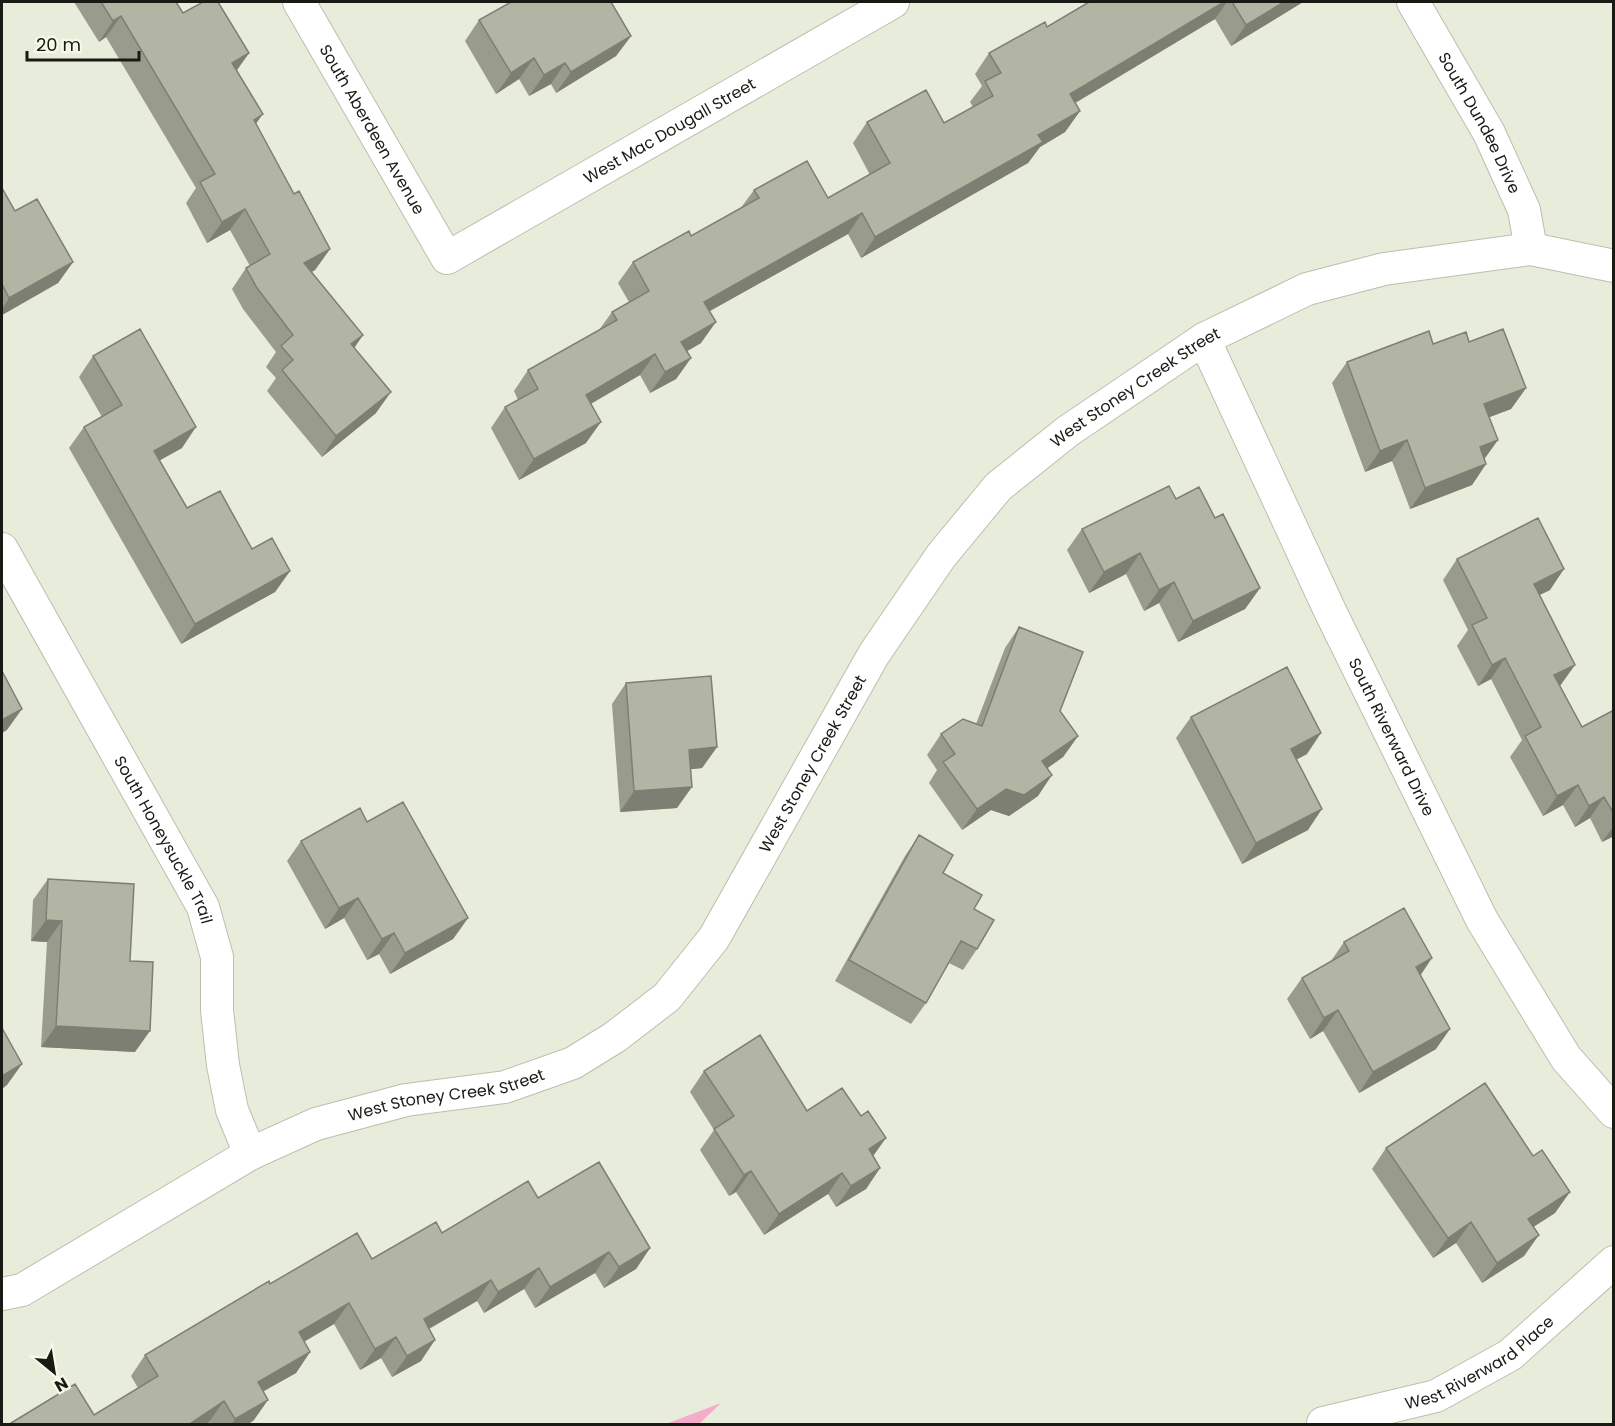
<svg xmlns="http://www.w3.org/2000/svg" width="1615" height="1426" viewBox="0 0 1615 1426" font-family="Poppins,sans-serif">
	<rect width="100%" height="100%" fill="#e8ecda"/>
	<path fill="#f3acc9" d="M721 1403 699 1424H666Z"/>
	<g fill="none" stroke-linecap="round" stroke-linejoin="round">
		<g stroke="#bbbfae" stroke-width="34">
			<g id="minor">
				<path id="s1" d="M299 2 447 258 893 2"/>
				<path id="s2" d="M1413 2 1489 133 1524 210 1531 249"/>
				<path id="s3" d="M1204 339 1331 613 1482 920 1566 1058 1614 1112"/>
				<path id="s4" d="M2 549 203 907 217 957V1010L223 1065 232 1110 250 1154"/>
				<path id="s5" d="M2 1294 22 1290 250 1154 316 1124 406 1100 505 1087 573 1063 615 1037 667 997 714 938 874 654 941 556 998 487 1068 431 1204 339 1307 289 1384 269 1531 249 1614 266"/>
				<path id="s6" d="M1323 1423 1436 1396 1510 1355 1614 1262"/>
			</g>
		</g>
		<use href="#minor" stroke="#fff" stroke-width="32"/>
	</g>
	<path fill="#999c8d" d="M74 2H176L183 13 249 53 237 70 256 124 294 194 330 249 315 270 312 272 363 335 354 347 376 413 322 457 267 391 276 378 266 367 276 352 243 309 232 289 246 268 250 266 230 230 207 243 186 203 196 188 106 37 99 42Z
		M1089 2H1303L1231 46 1215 19 1075 103 1080 111 1065 132 1040 147 1028 163 861 258 848 234 710 311 701 343 687 351 691 358 676 379 650 393 640 375 591 404 586 443 519 480 491 428 505 407 518 400 514 391 528 370 599 330 612 312 629 302 618 283 633 262 691 236 740 209 754 190 828 198 870 175 853 143 867 122 944 123 973 107 970 102 982 86 975 74 989 53 1047 27Z
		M479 20 631 36 616 56 556 93 551 84 529 96 519 79 496 94 465 41Z
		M2 188 15 211 73 262 58 283 2 315Z
		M1469 342 1526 388 1511 409 1489 417 1484 459 1486 464 1472 485 1410 509 1392 461 1365 472 1332 383 1347 362 1433 344Z
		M93 356 182 448 159 460 187 508 252 549 290 571 275 592 181 644 69 448 84 427 102 417 79 377Z
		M1176 499 1215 518 1260 588 1245 609 1178 642 1159 603 1144 611 1126 574 1089 593 1067 550 1082 529Z
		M1457 559 1550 590 1539 595 1560 686 1582 727 1614 710V836L1602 842 1590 818 1575 827 1563 805 1543 816 1510 757 1522 740 1491 679 1478 686 1457 646 1468 630 1443 580Z
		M1019 627 1060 711 1078 736 1063 757 1047 768 1038 796 1009 816 991 810 962 830 929 783 937 770 927 755 941 734 976 724 1005 648Z
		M626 683 717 747 702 768 691 769 677 808 620 812 612 704Z
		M1191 717 1307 754 1297 759 1308 830 1242 864 1176 738Z
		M367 822 468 918 453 939 390 974 379 954 367 960 344 918 325 929 287 861 301 841Z
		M919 835 943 873 974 909 977 949 963 970 949 963 926 1003 911 1024 835 981 905 856Z
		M48 879 130 961 135 1052 41 1047 47 942 31 941 33 900Z
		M1344 942 1420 975 1436 1049 1359 1093 1323 1031 1310 1039 1287 999 1302 978 1331 961Z
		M704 1071 807 1111 873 1156 880 1168 866 1189 836 1207 828 1194 764 1235 736 1192 729 1196 700 1150 714 1130 690 1092Z
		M1386 1148 1555 1213 1533 1227 1524 1256 1482 1283 1456 1243 1433 1258 1372 1169Z
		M538 1198 650 1248 636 1269 604 1288 595 1273 535 1308 524 1289 484 1313 477 1301 429 1329 421 1361 392 1377 381 1358 360 1370 334 1324 304 1342 310 1352 296 1373 263 1391 254 1420 247 1425H211L209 1422 206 1425H10L11 1423 94 1415 138 1388 131 1376 145 1355 270 1284 372 1259Z"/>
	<path fill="#7d7f73" d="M1224 2H1227L1215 19 1055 115 1070 94Z
		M1284 2H1303L1231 46 1246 25Z
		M121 16 106 37 99 42 113 21Z
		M631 36 616 56 556 93 571 72Z
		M249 53 234 74 232 63Z
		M534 58 519 79 496 94 511 73Z
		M565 63 551 84 529 96 544 75Z
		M1080 111 1065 132 1040 147 1028 163 861 258 875 237 1038 135Z
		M263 114 248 135 254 120Z
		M245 209 230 230 207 243 222 222Z
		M862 213 848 234 690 322 704 302Z
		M330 249 315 270 290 283 304 263Z
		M73 262 58 283 2 315V309L9 298Z
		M716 322 701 343 667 363 681 342Z
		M363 335 349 356 351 344Z
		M655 354 640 375 571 415 586 395Z
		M691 358 676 379 650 393 665 372Z
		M1526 388 1511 409 1469 425 1484 404Z
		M391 392 376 413 322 457 336 436Z
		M601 422 586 443 519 480 534 459Z
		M196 427 182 448 139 472 154 451Z
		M1407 440 1392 461 1365 472 1380 451Z
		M1498 440 1483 461 1480 447Z
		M1486 464 1472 485 1410 509 1425 488Z
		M1140 553 1126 574 1089 593 1104 572Z
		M1564 569 1550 590 1519 605 1534 584Z
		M290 571 275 592 181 644 195 624Z
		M1174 582 1159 603 1144 611 1159 590Z
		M1260 588 1245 609 1178 642 1193 621Z
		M1505 658 1491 679 1478 686 1492 665Z
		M1575 665 1560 686 1554 675Z
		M22 709 7 730 2 733V720Z
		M1321 733 1307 754 1277 770 1291 749Z
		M1078 736 1063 757 1028 782 1042 761Z
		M717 747 702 768 675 771 689 750Z
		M1052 775 1038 796 1009 816 991 810 962 830 977 809 1006 789Z
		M1578 785 1563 805 1543 816 1557 796Z
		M692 787 677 808 620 812 634 791Z
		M1604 797 1590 818 1575 827 1589 806Z
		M1322 809 1308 830 1242 864 1256 843Z
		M1614 826V836L1602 842Z
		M358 898 344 918 325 929 339 908Z
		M468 918 453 939 390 974 405 953Z
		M46 920 62 921 47 942 31 941Z
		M394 933 379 954 367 960 382 939Z
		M1432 958 1418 979 1416 967Z
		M1338 1010 1323 1031 1310 1039 1324 1018Z
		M56 1026 150 1031 135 1052 41 1047Z
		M1450 1029 1436 1049 1359 1093 1373 1072Z
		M22 1064 7 1085 2 1089V1076Z
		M886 1138 871 1159 869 1149Z
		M880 1168 866 1189 836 1207 851 1186Z
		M751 1171 736 1192 729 1196 744 1175Z
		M842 1173 828 1194 764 1235 779 1214Z
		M1570 1192 1555 1213 1513 1240 1528 1219Z
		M1471 1222 1456 1243 1433 1258 1448 1238Z
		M1539 1235 1524 1256 1482 1283 1497 1263Z
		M650 1248 636 1269 604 1288 619 1267Z
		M609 1252 595 1273 535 1308 550 1287Z
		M539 1268 524 1289 484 1313 498 1292Z
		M491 1280 477 1301 409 1340 424 1319Z
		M349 1303 334 1324 284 1353 299 1332Z
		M396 1337 381 1358 360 1370 375 1349Z
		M435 1340 421 1361 392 1377 407 1356Z
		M310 1352 296 1373 243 1403 258 1382Z
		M268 1400 254 1420 247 1425H231L235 1419Z
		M224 1401 209 1422 206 1425H188Z"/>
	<path fill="#b2b5a4" stroke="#7d7f73" stroke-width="1.5" d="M101 2H176L183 13 203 2H218L249 53 232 63 263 114 254 120 294 194 299 191 330 249 304 263 363 335 351 344 391 392 336 436 282 370 293 360 281 346 293 335 257 288 246 268 270 254 245 209 222 222 200 182 215 174 121 16 113 21Z
		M511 2H611L631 36 571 72 565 63 544 75 534 58 511 73 479 20Z
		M1089 2H1224L1070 94 1080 111 1038 135 1043 142 875 237 862 213 704 302 716 322 681 342 691 358 665 372 655 354 586 395 601 422 534 459 505 407 538 389 528 370 617 320 612 312 649 291 633 262 689 231 691 236 759 198 754 190 807 161 828 198 890 163 867 122 926 90 944 123 993 96 985 81 1001 73 989 53 1045 22 1047 27Z
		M1232 2H1284L1246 25Z
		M2 188 15 211 37 199 73 262 9 298 2 284Z
		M140 329 196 427 154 451 187 508 220 491 252 549 272 538 290 571 195 624 84 427 122 405 93 356Z
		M1503 329 1526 388 1484 404 1498 440 1480 447 1486 464 1425 488 1407 440 1380 451 1347 362 1429 331 1433 344 1466 332 1469 342Z
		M1169 486 1176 499 1199 487 1215 518 1223 514 1260 588 1193 621 1174 582 1159 590 1140 553 1104 572 1082 529Z
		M1538 518 1564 569 1534 584 1575 665 1554 675 1582 727 1614 710V814L1604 797 1589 806 1578 785 1557 796 1525 736 1541 727 1505 658 1492 665 1472 625 1487 618 1457 559Z
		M1019 627 1083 652 1060 711 1078 736 1042 761 1052 775 1024 795 1006 789 977 809 943 762 955 754 941 734 963 719 982 726Z
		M1287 667 1321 733 1291 749 1322 809 1256 843 1191 717Z
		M2 671 22 709 2 720Z
		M711 676 717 747 689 750 692 787 634 791 626 683Z
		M403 802 468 918 405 953 394 933 382 939 358 898 339 908 301 841 360 808 367 822Z
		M919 835 953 855 943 873 982 895 974 909 994 920 977 949 961 941 926 1003 849 960Z
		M48 879 134 884 130 961 153 962 150 1031 56 1026 62 921 46 920Z
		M1404 908 1432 958 1416 967 1450 1029 1373 1072 1338 1010 1324 1018 1302 978 1349 951 1344 942Z
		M2 1028 22 1064 2 1076Z
		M760 1035 807 1111 842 1088 861 1116 868 1111 886 1138 869 1149 880 1168 851 1186 842 1173 779 1214 751 1171 744 1175 714 1129 734 1116 704 1071Z
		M1485 1083 1533 1156 1542 1150 1570 1192 1528 1219 1539 1235 1497 1263 1471 1222 1448 1238 1386 1148Z
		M599 1162 650 1248 619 1267 609 1252 550 1287 539 1268 498 1292 491 1280 424 1319 435 1340 407 1356 396 1337 375 1349 349 1303 299 1332 310 1352 258 1382 268 1400 235 1419 224 1401 188 1425H11V1423L75 1384 94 1415 158 1376 145 1355 269 1281 270 1284 357 1233 372 1259 436 1222 442 1233 528 1181 538 1198Z"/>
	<g text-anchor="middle" stroke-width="6" stroke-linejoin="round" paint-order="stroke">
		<g font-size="16" fill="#181a13" stroke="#f5f9e7">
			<text dy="6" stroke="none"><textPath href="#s2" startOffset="138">South Dundee Drive</textPath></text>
			<text dy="6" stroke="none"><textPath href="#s1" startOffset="147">South Aberdeen Avenue</textPath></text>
			<text dy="6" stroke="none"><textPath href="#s1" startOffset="552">West Mac Dougall Street</textPath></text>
			<text dy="6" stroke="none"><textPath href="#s5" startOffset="1518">West Stoney Creek Street</textPath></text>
			<text dy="6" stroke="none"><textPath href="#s3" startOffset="440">South Riverward Drive</textPath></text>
			<text dy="6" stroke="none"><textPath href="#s5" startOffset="1014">West Stoney Creek Street</textPath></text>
			<text dy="6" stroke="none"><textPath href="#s4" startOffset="333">South Honeysuckle Trail</textPath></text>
			<text dy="6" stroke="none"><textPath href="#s5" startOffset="492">West Stoney Creek Street</textPath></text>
			<text dy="6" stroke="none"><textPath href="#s6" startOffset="170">West Riverward Place</textPath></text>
		</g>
	</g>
	<rect width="1615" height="1426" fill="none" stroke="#181a13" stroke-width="6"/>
	<g transform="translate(54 1372) rotate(150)" stroke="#f5f9e7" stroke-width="4.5" paint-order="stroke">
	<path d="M0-4.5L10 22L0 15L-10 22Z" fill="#181a13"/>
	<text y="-9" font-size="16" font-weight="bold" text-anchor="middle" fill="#181a13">N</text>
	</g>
	<path d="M27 51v9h112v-9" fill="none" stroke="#181a13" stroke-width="3"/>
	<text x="36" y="51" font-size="18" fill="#181a13" stroke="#f5f9e7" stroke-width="4.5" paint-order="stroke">20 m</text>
</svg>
